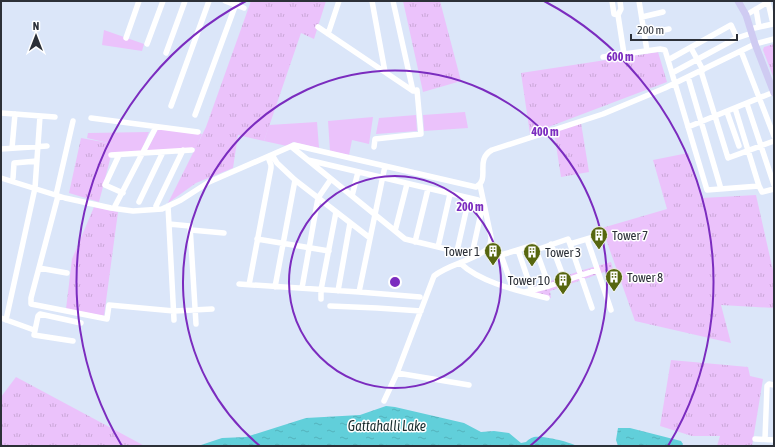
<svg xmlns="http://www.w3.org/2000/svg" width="775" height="447" viewBox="0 0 775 447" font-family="'Asap Condensed',sans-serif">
	<defs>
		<pattern id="grass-tufts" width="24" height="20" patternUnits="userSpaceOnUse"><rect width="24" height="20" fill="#ebc2fb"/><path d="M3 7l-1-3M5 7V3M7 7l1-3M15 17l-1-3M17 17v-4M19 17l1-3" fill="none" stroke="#caa7d8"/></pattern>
		<pattern id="garden-dots" width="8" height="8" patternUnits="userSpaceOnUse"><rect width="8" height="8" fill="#ebc2fb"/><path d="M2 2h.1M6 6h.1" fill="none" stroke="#caa7d8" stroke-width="1.8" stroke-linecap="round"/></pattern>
		<pattern id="water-ripples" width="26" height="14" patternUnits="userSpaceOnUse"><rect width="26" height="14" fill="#61cfda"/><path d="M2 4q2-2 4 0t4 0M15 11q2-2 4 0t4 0" fill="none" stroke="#54b2bc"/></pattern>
	</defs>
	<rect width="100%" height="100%" fill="#dbe6f9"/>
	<path fill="url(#grass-tufts)" d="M251 1H326L314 39 301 33 264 141 238 135 233 168 196 183 168 203 206 127Z
		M403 1H440L461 81 423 92Z
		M774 44V79L763 50 764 47Z
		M658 52 667 82 530 134 521 73Z
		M581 123 589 172 561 177 554 132Z
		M81 138 114 144 99 202 69 193Z
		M688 153 702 198 756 195 774 275V308L721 305 731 343 635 321 602 228 667 209 653 160Z
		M94 207 118 212 104 316 66 309 72 259Z
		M671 360 748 367 750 376 763 379 752 446H717L720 436H692L660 426Z
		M16 377 141 444 144 446H1V397Z"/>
	<path fill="#ebc2fb" d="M104 30 144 44 142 51 102 45Z
		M465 112 468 128 424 131 423 115Z
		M416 115 417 131 376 134 379 118Z
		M373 117 369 144 352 140 349 155 330 151 328 121Z
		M317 122 319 148 293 142 287 146 264 141 269 125Z
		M158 129 202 134 196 148 146 152Z
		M149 132 141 152 111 154 113 144 87 138 88 133Z"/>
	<path fill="url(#garden-dots)" d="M611 262 613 269 550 291 551 298 534 294 533 287 583 270Z"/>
	<path fill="url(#water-ripples)" d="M386 406 395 407 464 423 481 432 494 431 509 433 521 443 526 442C528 440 530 438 534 437 541 435 571 442 577 446H198L222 438 246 437 306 418 360 415Z
		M618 428H630L681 441 683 444 682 446H618L616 440Z"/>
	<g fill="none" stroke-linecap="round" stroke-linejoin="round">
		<path stroke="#fff" stroke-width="5.5" d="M225 1 244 8
			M372 1 385 72
			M393 1 413 91
			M612 1 614 14 618 15
			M620 1 621 9 618 15 624 54
			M639 1 647 51
			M756 9 759 27
			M746 15 768 2 773 24 750 29
			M642 17 663 12
			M318 27 413 91 417 90 421 134 375 139 374 147
			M328 34 339 1
			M644 34 669 29
			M126 38 139 1
			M737 38 752 33
			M147 44 163 1
			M691 48 703 70
			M741 51 774 136
			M166 53 185 1
			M603 57 660 49 665 50 668 60
			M701 71 728 158 774 141
			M672 73 737 38 731 25 668 60 707 190 759 186 762 192 774 189
			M688 77 721 189
			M747 104 774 185
			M171 106 209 1
			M735 108 759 186
			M727 112 739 146
			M1 113 55 117
			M195 115 237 1
			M91 118 198 132
			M688 127 774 92
			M12 148 15 114
			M293 148 405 239 471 255 472 254 481 213 478 200 308 160
			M1 149 47 146
			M111 155 192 150
			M119 155 105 185 123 193
			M272 155 277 163 295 180 370 238
			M385 166 359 292 420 297
			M1 178 65 198 111 208 133 211 162 209 181 200 209 182 294 145 476 187C491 179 474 160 492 150L603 114 665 88 755 44 774 39
			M13 178 14 163 37 161
			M56 195 73 121
			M58 196 31 298V304L107 319 109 305 174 311 212 309
			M352 196 358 172
			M139 202 163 152
			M156 206 183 150
			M168 206 174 320
			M114 208 156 127
			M169 224 190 226 196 324
			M191 230 224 233
			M395 231 407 184
			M257 239 329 251
			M587 239 611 310
			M415 242 428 189
			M551 244 565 281
			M570 244 592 308
			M438 247 450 194
			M488 248 501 255
			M518 250 532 291
			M536 250 549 286
			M457 251 469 198
			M460 263C481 283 519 291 547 298
			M39 268 67 273
			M239 284 359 292
			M249 285 271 168V165L268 157
			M275 287 295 180
			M302 288 318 198 331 179
			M513 289 501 255 534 245 536 250 568 239 570 244 597 236
			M338 291 350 223
			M525 292 549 286 597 270
			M321 299V290L336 212
			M330 306 377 308 421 311
			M1 318 34 330
			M6 320 35 188 40 116
			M73 341 34 335 38 316 40 314 81 323
			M397 373 469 385
			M384 401 397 373 434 276C449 264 473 261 487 249 490 246 491 241 491 237L480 185
			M755 439 774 440
			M765 439 767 386 769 384 774 385"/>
		<path stroke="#cfcbf2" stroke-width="7" d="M738 1 746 15 755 44 774 93"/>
	</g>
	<g fill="none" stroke="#7b2cbf" stroke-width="2">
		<circle cx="395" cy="282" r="106"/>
		<path d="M260 446A212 212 0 1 1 530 446"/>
		<path d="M122 446A318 318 0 0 1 246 1M544 1A318 318 0 0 1 668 446"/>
	</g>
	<defs>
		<g id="building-pin" transform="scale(0.9)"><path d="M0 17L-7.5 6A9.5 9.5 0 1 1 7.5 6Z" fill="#56660f" stroke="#fff"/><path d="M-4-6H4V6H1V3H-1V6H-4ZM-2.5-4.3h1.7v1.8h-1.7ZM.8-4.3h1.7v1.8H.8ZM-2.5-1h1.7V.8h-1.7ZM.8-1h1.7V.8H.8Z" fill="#fff"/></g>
	</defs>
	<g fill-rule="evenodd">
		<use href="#building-pin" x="599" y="235"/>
		<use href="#building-pin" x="493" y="251"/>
		<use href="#building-pin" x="532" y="252"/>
		<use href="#building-pin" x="614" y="277"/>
		<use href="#building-pin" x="563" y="280"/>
	</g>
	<g text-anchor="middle" stroke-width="3" stroke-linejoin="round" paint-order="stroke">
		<g font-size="13" fill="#2c3038" stroke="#fff" text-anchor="start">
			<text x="612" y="240">Tower 7</text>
			<text x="480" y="256" text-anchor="end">Tower 1</text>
			<text x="545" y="257">Tower 3</text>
			<text x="627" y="282">Tower 8</text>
			<text x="550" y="285" text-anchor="end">Tower 10</text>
		</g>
		<g font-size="14" font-style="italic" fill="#192d2f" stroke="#fff">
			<text x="387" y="431">Gattahalli Lake</text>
		</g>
	</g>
	<circle cx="395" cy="282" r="6" fill="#7b2cbf" stroke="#fff" stroke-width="2"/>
	<g font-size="12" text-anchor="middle" font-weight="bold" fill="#7b2cbf" stroke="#fff" stroke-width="3" stroke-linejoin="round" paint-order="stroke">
		<text x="620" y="61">600 m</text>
		<text x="545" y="136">400 m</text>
		<text x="470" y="211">200 m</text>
	</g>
	<rect width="775" height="447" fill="none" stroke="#2c3038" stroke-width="4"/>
	<g transform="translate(36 36)" stroke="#ffffff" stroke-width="3" paint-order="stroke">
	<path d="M0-3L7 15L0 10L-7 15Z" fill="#2c3038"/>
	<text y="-6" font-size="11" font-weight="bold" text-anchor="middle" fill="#2c3038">N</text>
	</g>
	<path d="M631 34v6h106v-6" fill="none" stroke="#2c3038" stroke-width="2"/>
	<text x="637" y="34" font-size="12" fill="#2c3038" stroke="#ffffff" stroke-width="3" paint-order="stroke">200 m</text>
</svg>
